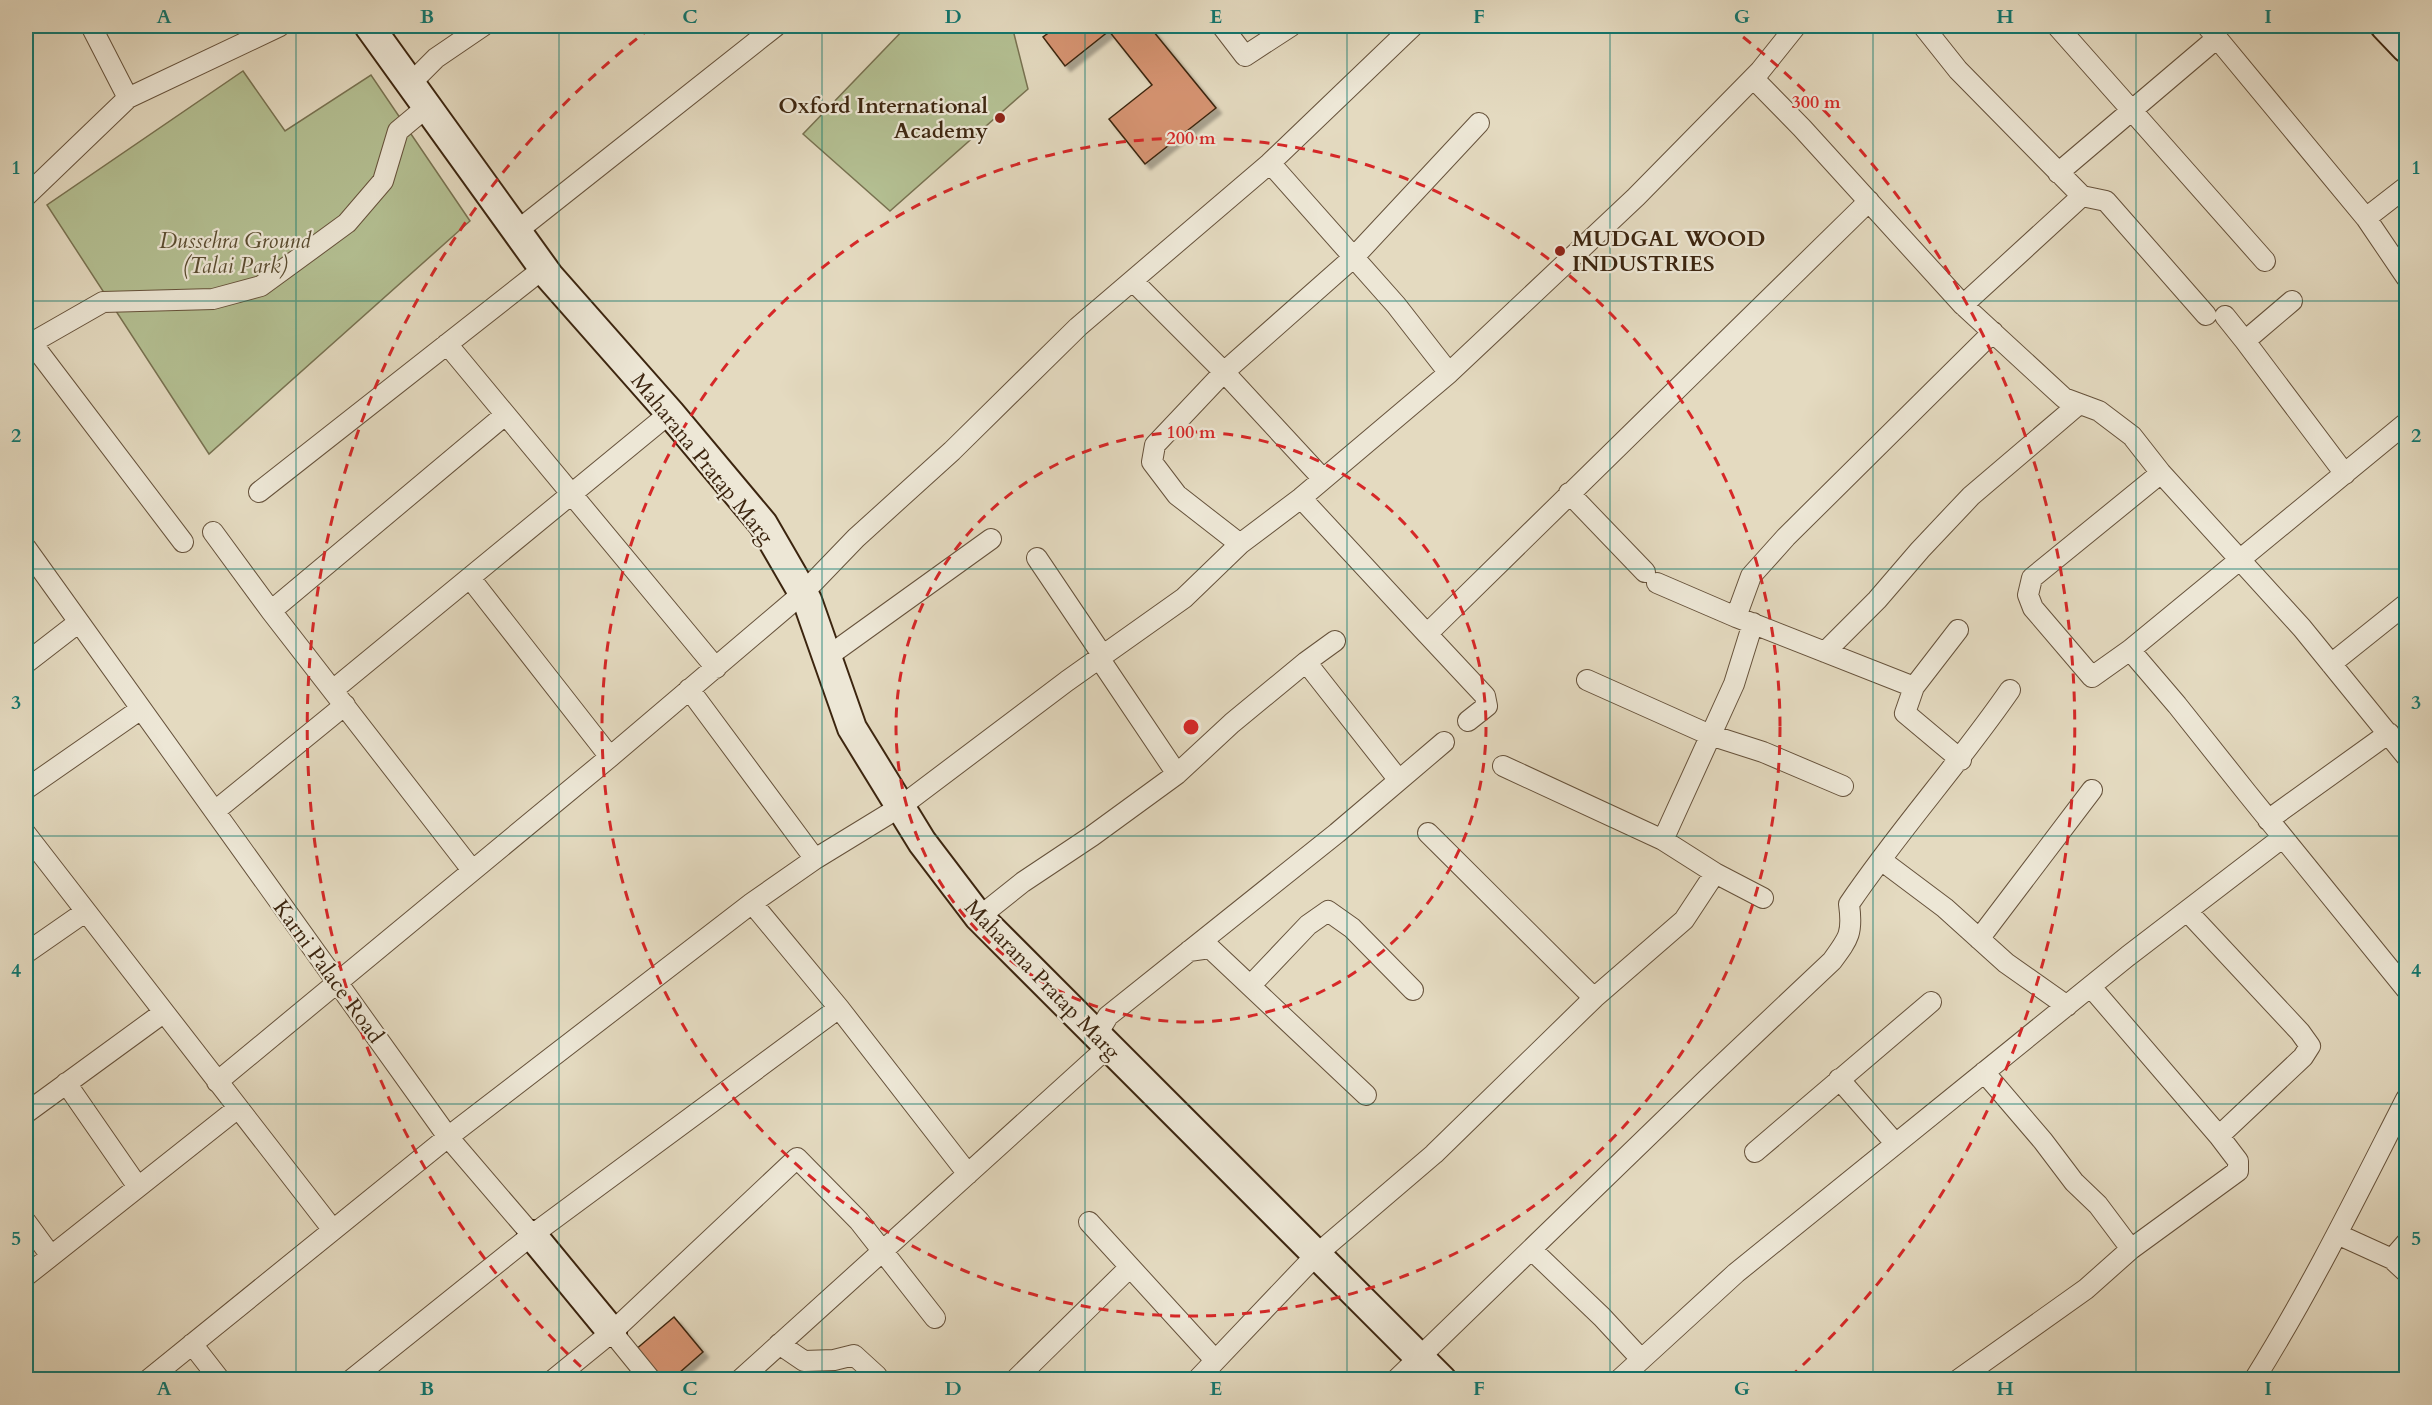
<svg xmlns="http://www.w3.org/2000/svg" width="2432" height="1405" viewBox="0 0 2432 1405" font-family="Cardo,serif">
	<defs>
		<filter id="shadow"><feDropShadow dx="5.5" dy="5.5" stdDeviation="1.5" flood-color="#0004"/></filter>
	</defs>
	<rect width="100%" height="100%" fill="#e4dac0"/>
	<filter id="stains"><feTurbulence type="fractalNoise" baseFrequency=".00333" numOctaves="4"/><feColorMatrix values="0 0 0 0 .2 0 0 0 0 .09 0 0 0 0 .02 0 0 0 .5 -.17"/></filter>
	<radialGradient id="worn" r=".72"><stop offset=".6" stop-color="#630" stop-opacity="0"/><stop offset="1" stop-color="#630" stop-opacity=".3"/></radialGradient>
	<path fill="#b4c093" stroke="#787251" stroke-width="1.5" d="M907 26H1012L1028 89 890 211 803 134Z
		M243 71 285 131 371 75 470 221 209 454 47 205Z"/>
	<path fill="#d59371" stroke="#3c250f" stroke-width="1.5" filter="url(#shadow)" d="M1058 26H1149L1216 108 1145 164 1109 119 1152 85 1109 31 1065 66 1043 37Z
		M674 1317 703 1352 671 1380H659L635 1350Z"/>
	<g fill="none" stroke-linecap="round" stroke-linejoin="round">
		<g stroke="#66523b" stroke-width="22">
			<path id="street" d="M91 26 128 98
				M1222 26 1245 56 1291 26
				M1923 26 1958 70 2082 196
				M2057 26 2265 261
				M2207 26 2366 218 2406 277
				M1753 78 1802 128 1963 305 2064 398 2099 411 2132 436 2161 473 2302 628 2406 756
				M411 83 436 58 483 26
				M1270 163 1413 26
				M2058 173 2217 38
				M26 196 128 98 280 26
				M2366 218 2406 187
				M517 231 776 26
				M1133 281 1224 372 1323 479
				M2292 301 2245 341 2345 474
				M1963 305 2082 196 2106 201 2206 315
				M2225 316 2245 341
				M31 342 183 542
				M447 344 716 668
				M26 346 103 302 213 299 261 286 347 223 383 181 398 131 428 106
				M2161 473 2032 578 2028 595 2033 608 2092 677 2130 650 2406 423
				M259 492 544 268
				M1569 493 1645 572
				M1301 498 1427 634 1869 201
				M213 532 271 611 472 870
				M1240 544 1177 495 1152 462 1155 445 1224 372 1354 257 1479 123
				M26 548 448 1137 532 1235
				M1037 558 1103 656
				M470 578 610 757
				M1657 583 1736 617 1914 687
				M271 611 505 415
				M1736 617 1751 576 1786 537 1993 332
				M1958 630 1914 687 1905 713 1961 760
				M1427 634 1485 696 1487 706 1468 721
				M2130 650 2177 705 2247 793 2406 989
				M1825 652 1877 600 1920 550 1971 496 2079 404
				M827 657 991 539
				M1099 658 1177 774
				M1306 662 1335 641
				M26 663 79 622
				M2331 664 2406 604
				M1587 680 1710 735 1763 752 1843 786
				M689 689 815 859
				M333 690 670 413
				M1503 766 1663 840 1715 873 1763 898
				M26 789 141 709
				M215 811 345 705
				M2268 820 2389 733
				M1428 833 1594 998
				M26 834 333 1230
				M1663 840 1734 684 1753 623
				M1881 860 1945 908 2006 963 2067 1006
				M752 903 839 1008 968 1174
				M2187 911 2300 1032 2310 1046 2303 1057 2219 1136
				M979 917 1023 882 1092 836 1177 774 1232 723 1306 662 1398 779
				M1979 939 2092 790
				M1189 951 1210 948 1366 1095
				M26 953 85 912
				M1251 985 1308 925 1328 911 1352 928 1413 990
				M1096 1036 1108 1016 1337 833 1444 742
				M1984 1072 2043 1141 2074 1182 2098 1205 2131 1249
				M1839 1079 1895 1143
				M217 1082 610 757 803 593 856 538 952 451 1078 327 1270 163 1396 305 1449 373
				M66 1083 138 1187
				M26 1113 163 1013
				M1755 1152 1931 1002
				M26 1222 51 1256
				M1089 1222 1215 1360
				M2337 1234 2392 1259 2406 1272
				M1532 1250 1602 1317 1641 1359
				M2392 1259 2406 1243
				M26 1276 238 1108
				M612 1332 651 1380
				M192 1344 220 1380
				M779 1344 804 1361 834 1360 854 1355 877 1376
				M148 1380 448 1137 752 903 815 859 900 807 1067 681 1184 598 1240 544 1301 498 1449 373 1636 197 1760 71 1796 26
				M351 1380 532 1235 839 1008
				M553 1380 612 1332 797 1158 859 1221 935 1318
				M740 1380 1108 1047
				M1015 1380 1130 1267
				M1197 1380 1317 1254 1434 1154 1594 998 1684 920 1715 873
				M1396 1380 1706 1080 1832 961C1849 938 1853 933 1849 904 1899 830 1959 764 2010 690
				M1619 1380 1736 1273 2128 956 2282 838
				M1958 1380 2086 1289 2131 1249 2238 1171V1161L2219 1136 2091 987
				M2254 1380C2311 1289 2358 1193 2406 1099"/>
		</g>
		<g stroke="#3c250f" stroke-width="32">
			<path id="secondary" d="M369 26 549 276 670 413 763 524 807 600 852 728 922 842 979 917 1442 1380
				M2385 26 2406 48
				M532 1235 612 1332"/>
		</g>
		<use href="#street" stroke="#ede7d6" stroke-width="20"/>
		<use href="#secondary" stroke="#ede7d6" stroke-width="28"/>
	</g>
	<path fill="none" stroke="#0f766e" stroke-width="1.5" stroke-opacity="0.55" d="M296 26V1380M559 26V1380M822 26V1380M1085 26V1380M1347 26V1380M1610 26V1380M1873 26V1380M2136 26V1380M26 301H2406M26 569H2406M26 836H2406M26 1104H2406"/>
	<g fill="none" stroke="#d62828" stroke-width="3" stroke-dasharray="10 8">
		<circle cx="1191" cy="727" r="295"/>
		<circle cx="1191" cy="727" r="589"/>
		<path d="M594 1379A884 884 0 0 1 653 26M1729 26A884 884 0 0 1 1788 1379"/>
	</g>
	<g fill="#8f2418" stroke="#ede7d6" stroke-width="2">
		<circle cx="1000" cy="118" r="6"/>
		<circle cx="1560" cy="251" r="6"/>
	</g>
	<g text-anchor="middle" stroke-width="4.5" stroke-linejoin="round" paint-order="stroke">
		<g font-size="22" font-weight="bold" fill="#3c250f" stroke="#ede7d6" text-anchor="end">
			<text x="988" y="113">Oxford International<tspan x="988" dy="25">Academy</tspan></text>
			<text x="1572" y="246" text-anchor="start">MUDGAL WOOD<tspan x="1572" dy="25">INDUSTRIES</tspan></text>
		</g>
		<g font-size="22" font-style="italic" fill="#5a4c30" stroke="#ede7d6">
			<text x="235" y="248">Dussehra Ground<tspan x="235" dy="25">(Talai Park)</tspan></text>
		</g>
		<g font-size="22" fill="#3c250f" stroke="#ede7d6">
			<text transform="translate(703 458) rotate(51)" y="8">Maharana Pratap Marg</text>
			<text transform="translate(329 971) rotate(54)" y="8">Karni Palace Road</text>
			<text transform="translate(1043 979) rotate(46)" y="8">Maharana Pratap Marg</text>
		</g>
	</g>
	<circle cx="1191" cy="727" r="9" fill="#d62828" stroke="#ede7d6" stroke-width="3"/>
	<g font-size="18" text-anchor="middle" font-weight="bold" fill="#d62828" stroke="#ede7d6" stroke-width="4.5" stroke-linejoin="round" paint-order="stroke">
		<text x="1816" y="108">300 m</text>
		<text x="1191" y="144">200 m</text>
		<text x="1191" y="438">100 m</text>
	</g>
	<rect width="2432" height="1405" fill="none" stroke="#e4dac0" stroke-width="66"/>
	<rect x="33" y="33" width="2366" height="1339" fill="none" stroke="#0f766e" stroke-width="2"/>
	<g font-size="20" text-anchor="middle" font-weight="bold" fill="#0f766e">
		<text x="164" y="23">A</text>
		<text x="427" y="23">B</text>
		<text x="690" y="23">C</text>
		<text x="953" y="23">D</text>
		<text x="1216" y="23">E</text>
		<text x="1479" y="23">F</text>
		<text x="1742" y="23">G</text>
		<text x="2005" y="23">H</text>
		<text x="2268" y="23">I</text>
		<text x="16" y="174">1</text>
		<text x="2416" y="174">1</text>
		<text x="16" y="442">2</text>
		<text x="2416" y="442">2</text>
		<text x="16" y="709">3</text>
		<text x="2416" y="709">3</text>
		<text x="16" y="977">4</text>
		<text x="2416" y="977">4</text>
		<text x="16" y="1245">5</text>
		<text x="2416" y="1245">5</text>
		<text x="164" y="1395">A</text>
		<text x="427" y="1395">B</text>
		<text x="690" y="1395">C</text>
		<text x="953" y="1395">D</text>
		<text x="1216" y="1395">E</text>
		<text x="1479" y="1395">F</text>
		<text x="1742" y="1395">G</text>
		<text x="2005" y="1395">H</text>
		<text x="2268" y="1395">I</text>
	</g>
	<rect width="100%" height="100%" filter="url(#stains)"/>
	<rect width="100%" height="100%" fill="url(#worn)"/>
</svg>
